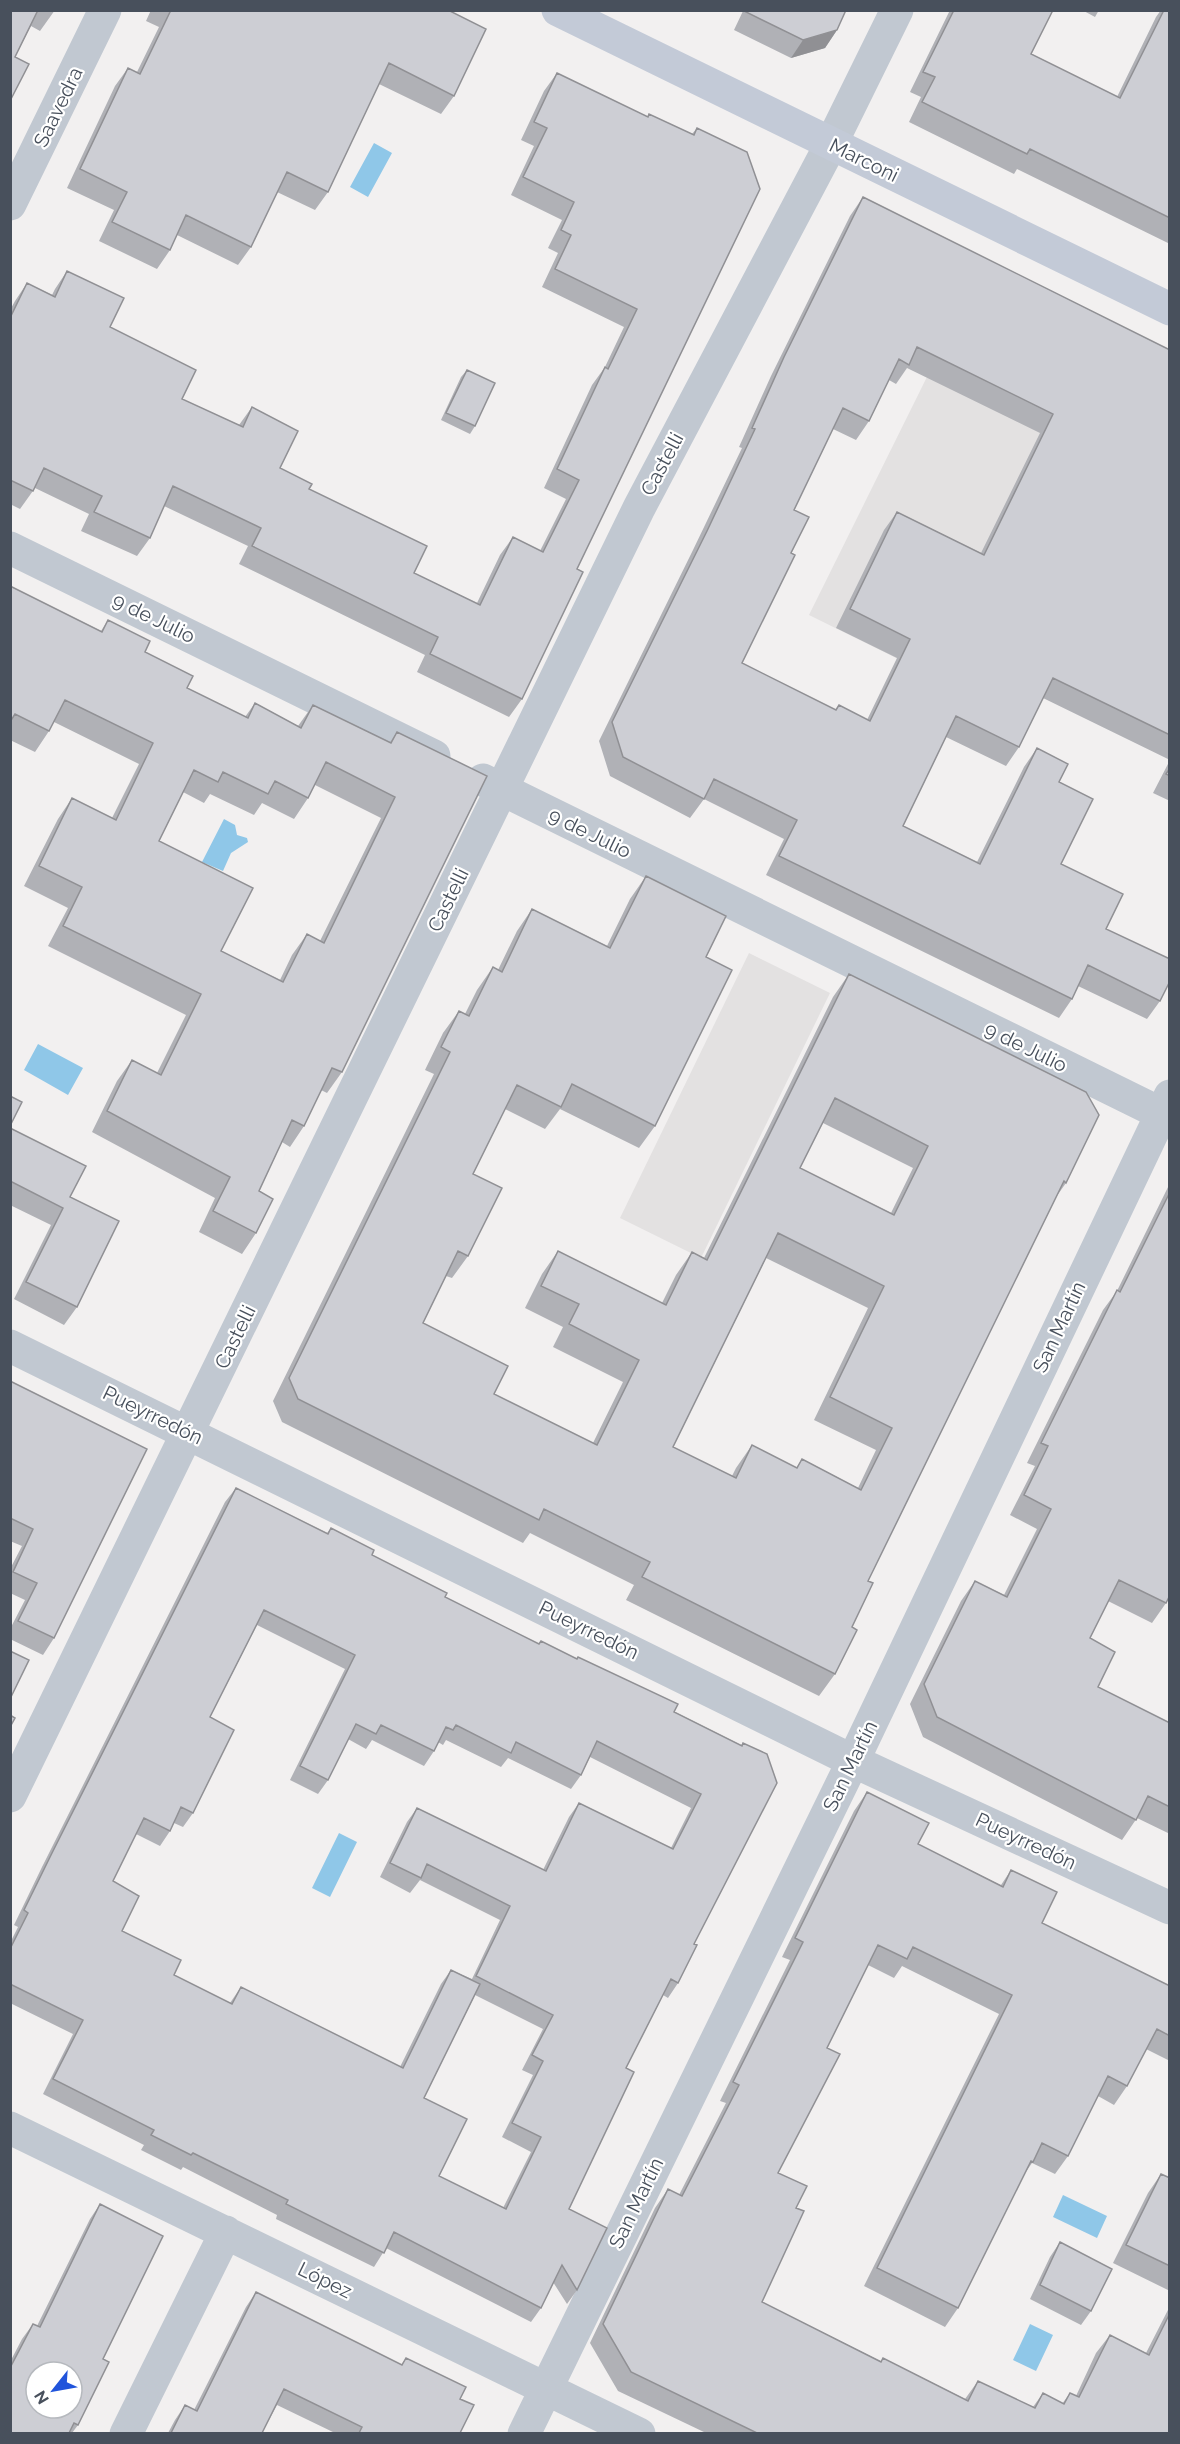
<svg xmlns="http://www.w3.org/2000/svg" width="1180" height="2444" viewBox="0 0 1180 2444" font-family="Raleway,sans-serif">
	<rect width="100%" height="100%" fill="#f2f0f0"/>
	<path fill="#e3e1e1" d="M975 280 1141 362 977 698 809 615Z
		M749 953 830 993 701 1258 620 1218Z"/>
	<path fill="#8fc7e8" d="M374 143 392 153 368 197 350 187Z
		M224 819 235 825 237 835 247 838 248 842 231 853 223 871 202 862Z
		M38 1044 83 1068 68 1095 24 1070Z
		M339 1833 357 1842 330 1897 312 1888Z
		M1063 2195 1107 2216 1097 2238 1053 2217Z
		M1030 2324 1053 2335 1036 2371 1013 2360Z"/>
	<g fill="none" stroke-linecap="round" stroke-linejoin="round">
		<path stroke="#c1c8d1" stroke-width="33" d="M10 204 105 10
			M10 548 434 756
			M483 780 1170 1118
			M10 1346 853 1761 1170 1908
			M10 1796 639 508 831 144 897 10
			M10 2128 639 2434
			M126 2434 226 2232
			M524 2434 853 1761 1170 1096"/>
		<path stroke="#c3cad7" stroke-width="33" d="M558 10 1170 309"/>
	</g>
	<path fill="#b0b1b6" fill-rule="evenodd" d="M10 10H55L40 31 31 26 15 57Z
		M151 10H448L454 96 441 114 379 84 328 192 315 210 277 192 251 247 238 265 177 235 170 250 157 269 99 241 114 210 67 188 115 86 128 68 137 72 159 27 146 21Z
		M846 10 837 30 825 48 791 58 734 30 743 11Z
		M950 10H1053L1031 54 1117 97 1156 17 1161 10H1170V244L1017 169 1014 174 909 122 921 97 910 92Z
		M1082 10H1099L1095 17Z
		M557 73 647 117 649 114 692 134 697 128 577 569 522 699 509 717 417 672 425 655 239 564 248 546 164 506 150 538 137 556 81 531 89 514 35 488 20 509 10 504V310L15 301 27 283 52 295 55 289 67 271 110 327 182 399 239 425 252 407 280 468 309 489 414 573 477 603 500 555 513 537 540 551 566 499 544 488 592 385 605 367 624 327 542 287 558 253 548 248 562 220 511 195 534 146 521 140 544 91Z
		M863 197 1170 350V760L1043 698 1019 747 1006 766 946 737 903 826 977 862 1024 767 1037 748 1059 782 1061 864 1106 929 1160 1001 1147 1019 1078 986 1072 999 1059 1018 766 875 784 839 704 799 690 818 610 776 599 741 693 550 742 448 739 447 771 376 850 216ZM907 368 1040 433 981 553 897 512 884 530 836 628 897 658 867 720 839 705 836 710 742 663 791 553 794 510 833 429 856 440 869 421 889 380 896 384Z
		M467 370 475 426 470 434 441 420 461 377Z
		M10 586 101 631 108 620 187 688 245 717 255 703 298 726 313 705 390 742 397 732 487 776 342 1072 327 1093 321 1090 304 1126 290 1147 282 1142 259 1191 256 1233 242 1254 199 1232 215 1198 92 1132 117 1081 132 1060 157 1073 186 1015 48 946 68 908 24 886 58 819 72 798 112 818 139 764 54 722 49 731 35 752 10 740ZM315 785 381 818 320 941 307 934 292 955 280 980 221 951 159 841 183 792 204 803 210 794 254 815 262 803 294 819 308 798Z
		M1170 760V801L1153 793Z
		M646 876 706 957 655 1126 639 1148 560 1109 545 1129 505 1109 473 1174 468 1256 452 1278 446 1276 423 1323 494 1394 593 1443 623 1382 553 1347 563 1327 525 1308 542 1274 558 1251 662 1303 676 1275 692 1252 704 1258 833 997 849 974 1066 1183 1056 1197 868 1581 835 1674 819 1696 626 1600 634 1585 530 1533 523 1543 282 1422 273 1401 434 1074 425 1070 443 1033 459 1011 465 1014 477 990 493 967 498 970 517 931 532 909 607 946 630 899ZM823 1123 913 1168 891 1213 800 1168ZM766 1258 868 1308 814 1420 876 1450 858 1488 802 1459 796 1468 752 1445 736 1468 732 1476 673 1447Z
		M10 1128 70 1197 77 1307 64 1325 14 1299 51 1225 10 1205Z
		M1170 1183V1595L1166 1603 1152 1623 1108 1601 1090 1638 1098 1687 1170 1723V1834L1137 1818 1122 1840 923 1737 910 1704 961 1601 975 1581 1004 1595 1037 1529 1010 1515 1035 1466 1027 1463 1103 1310 1117 1291Z
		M10 1381 54 1638 43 1655 10 1639V1629L25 1600 10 1593V1569L22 1546 10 1541Z
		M236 1488 327 1533 331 1528 372 1555 445 1597 741 1745 743 1743 694 1944 678 1983 668 1998 663 1995 626 2068 569 2209 577 2290 567 2304 553 2282 541 2308 531 2322 386 2248 374 2267 276 2219 277 2215 183 2167 181 2170 141 2150 144 2145 43 2094 73 2034 10 2003V1943L18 1927 14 1925 42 1867 225 1502ZM257 1625 345 1669 290 1780 318 1794 328 1780 348 1739 366 1749 372 1740 424 1766 434 1751 438 1742 443 1745 446 1740 501 1767 508 1758 571 1789 581 1775 590 1757 691 1808 671 1848 579 1803 569 1817 543 1870 417 1808 407 1822 380 1877 410 1893 420 1880 500 1920 472 1979 451 1970 441 1984 400 2067 241 1987 230 2003 174 1975 122 1931 113 1881 136 1834 160 1846 170 1831 174 1823 183 1827 193 1813 210 1717ZM475 1995 543 2029 522 2070 533 2075 502 2137 531 2152 503 2208 439 2176 424 2098Z
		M867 1792 918 1844 1001 1885 1011 1870 1042 1923 1170 1986V2061L1146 2049 1127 2086 1114 2105 1098 2096 1068 2156 1055 2174 1032 2163 1023 2176 958 2308 945 2327 864 2286 999 2014 902 1966 894 1978 868 1965 827 2048 778 2173 796 2208 762 2302 881 2361 883 2358 965 2399 978 2381 1033 2407 1043 2393 1062 2404 1070 2393 1076 2396 1096 2353 1110 2335 1146 2353 1170 2306V2433H706L618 2391 590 2343 655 2208 668 2189 679 2195 726 2103 720 2101 790 1960 782 1957 854 1811Z
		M1161 2174 1170 2178V2291L1113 2263 1148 2193Z
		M100 2204 103 2359 78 2425 72 2433H10V2362L22 2339 33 2324 37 2326 90 2219Z
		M1060 2242 1091 2311 1081 2325 1030 2299 1050 2257Z
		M256 2292 401 2365 406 2358 460 2399V2433H335L277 2405 262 2433H168L175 2420 185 2405 194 2410 246 2307Z"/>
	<path fill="#909094" d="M837 30 825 48 791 58 803 40Z"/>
	<path fill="#cdced4" stroke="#909094" stroke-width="1.5" fill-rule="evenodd" d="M10 10H38L15 57 29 64 10 101Z
		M171 10H448L486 29 454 96 389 63 328 192 287 172 251 247 186 215 170 250 112 222 127 192 80 169 128 68 140 74Z
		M747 10H846L837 30 803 40 746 12Z
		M954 10H1053L1031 54 1120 98 1164 10H1170V218L1030 149 1027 154 922 102 935 77 923 72Z
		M557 73 648 117 649 114 694 135 697 128 747 152 760 189 577 569 583 572 522 699 430 654 438 637 252 546 261 528 173 486 150 538 94 512 102 496 44 468 33 491 10 480V318L27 283 55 297 67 271 124 298 110 327 196 370 182 399 243 427 252 407 298 431 280 468 312 484 309 489 427 546 414 573 480 605 513 537 543 552 579 480 557 469 605 367 608 369 637 309 555 269 571 235 561 230 574 202 523 177 547 128 534 122Z
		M863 197 1170 350V735L1053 678 1019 747 956 716 903 826 980 864 1037 748 1068 764 1059 782 1093 799 1061 864 1123 894 1106 929 1170 959V981L1160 1001 1088 965 1072 999 779 856 797 820 714 779 704 799 623 757 612 722 707 531 755 429 752 428 784 357ZM917 347 1053 414 984 555 897 512 850 609 910 639 870 721 839 705 836 710 742 663 795 555 791 553 809 517 794 510 843 408 869 421 899 359 909 365Z
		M467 370 495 383 475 426 446 413Z
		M10 586 102 632 108 620 150 641 145 652 193 676 187 688 248 718 255 703 301 728 313 705 391 743 397 732 487 776 342 1072 332 1068 304 1126 292 1120 259 1191 273 1199 256 1233 213 1211 230 1177 107 1111 132 1060 161 1075 201 994 63 926 82 887 39 866 72 798 116 820 153 743 65 700 49 731 15 714 10 722ZM326 762 395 797 324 943 307 934 283 982 221 951 253 888 159 841 194 770 218 782 223 772 268 794 275 781 308 798Z
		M1170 768V776L1166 774Z
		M646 876 726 916 706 957 732 970 655 1126 572 1084 561 1107 517 1085 473 1174 502 1188 468 1256 458 1251 423 1323 508 1366 494 1394 597 1445 639 1360 569 1324 579 1304 541 1286 558 1251 666 1305 692 1252 707 1260 849 974 1086 1092 1099 1115 1066 1183 1064 1181 868 1581 873 1583 852 1627 857 1630 835 1674 642 1577 650 1562 544 1509 539 1520 298 1399 289 1378 450 1052 441 1047 459 1011 469 1016 493 967 502 972 532 909 610 948ZM835 1098 928 1146 894 1215 800 1168ZM778 1233 884 1286 830 1397 892 1428 861 1490 802 1459 797 1468 752 1445 736 1478 673 1447Z
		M10 1096 22 1102 10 1126Z
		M10 1128 86 1166 70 1197 119 1221 77 1307 26 1282 63 1208 10 1181Z
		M1170 1192V1595L1166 1603 1119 1580 1090 1638 1115 1652 1098 1687 1170 1723V1807L1148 1796 1136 1820 937 1717 924 1684 975 1581 1007 1597 1051 1509 1024 1495 1048 1446 1041 1443 1117 1290 1120 1292Z
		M10 1381 147 1449 54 1638 18 1621 37 1583 13 1572 33 1529 10 1518Z
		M236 1488 328 1534 331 1528 374 1550 372 1555 447 1593 445 1597 539 1644 541 1641 577 1659 578 1657 678 1704 674 1712 742 1746 743 1743 767 1754 777 1783 694 1944 697 1945 678 1983 671 1979 626 2068 634 2072 569 2209 607 2228 577 2290 562 2265 541 2308 394 2232 384 2253 286 2204 288 2200 193 2153 191 2155 151 2135 154 2130 53 2079 83 2020 10 1984V1949L28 1913 24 1910 52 1853ZM264 1610 355 1655 300 1766 328 1780 356 1724 376 1734 381 1725 434 1751 446 1727 453 1730 456 1725 511 1753 516 1742 581 1775 597 1741 701 1794 673 1849 579 1803 546 1871 417 1808 390 1863 421 1878 427 1864 510 1906 476 1976 553 2015 532 2055 543 2061 512 2123 541 2137 506 2209 439 2176 467 2119 424 2098 480 1984 451 1970 403 2068 241 1987 232 2004 174 1975 181 1960 122 1931 139 1896 113 1881 144 1818 170 1831 181 1807 193 1813 234 1730 210 1717Z
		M10 1651 29 1660 10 1699Z
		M10 1715 15 1718 10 1727Z
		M867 1792 929 1823 918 1844 1003 1887 1011 1870 1057 1892 1042 1923 1170 1986V2036L1157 2029 1127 2086 1108 2076 1068 2156 1042 2143 1033 2162 1031 2161 958 2308 877 2268 1012 1995 913 1947 907 1959 878 1945 827 2048 840 2054 778 2173 807 2186 796 2208 804 2211 762 2302 881 2362 883 2358 968 2401 978 2381 1035 2408 1043 2393 1064 2404 1070 2393 1079 2397 1110 2335 1149 2355 1170 2313V2433H757L631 2372 603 2324 668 2189 682 2196 739 2085 733 2082 803 1942 795 1938Z
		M1161 2174 1170 2178V2266L1126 2245Z
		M100 2204 163 2236 103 2359 109 2362 78 2425 74 2423 69 2433H10V2368L33 2324 40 2327ZM36 2372H72V2408H36Z
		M1060 2242 1112 2269 1091 2311 1040 2285Z
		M256 2292 402 2365 406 2358 466 2387 460 2399 474 2405 460 2433H359L362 2427 284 2389 262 2433H171L185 2405 197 2411Z"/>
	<g text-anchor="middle" stroke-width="4.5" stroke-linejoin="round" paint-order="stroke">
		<g font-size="20" fill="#48505c" stroke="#fff">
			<text transform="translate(58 107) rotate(-64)" y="7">Saavedra</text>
			<text transform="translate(864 160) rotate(26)" y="7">Marconi</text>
			<text transform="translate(662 464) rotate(-62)" y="7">Castelli</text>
			<text transform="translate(154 618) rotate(26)" y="7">9 de Julio</text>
			<text transform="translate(590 833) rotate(26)" y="7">9 de Julio</text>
			<text transform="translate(448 900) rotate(-64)" y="7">Castelli</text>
			<text transform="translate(1026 1047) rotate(26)" y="7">9 de Julio</text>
			<text transform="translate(1059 1327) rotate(-65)" y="7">San Martín</text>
			<text transform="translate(235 1337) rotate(-64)" y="7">Castelli</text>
			<text transform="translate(153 1415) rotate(26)" y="7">Pueyrredón</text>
			<text transform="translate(589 1630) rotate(26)" y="7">Pueyrredón</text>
			<text transform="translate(850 1766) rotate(-64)" y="7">San Martín</text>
			<text transform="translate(1026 1841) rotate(25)" y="7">Pueyrredón</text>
			<text transform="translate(636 2203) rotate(-64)" y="7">San Martín</text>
			<text transform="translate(325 2280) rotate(26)" y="7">López</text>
		</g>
	</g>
	<rect width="1180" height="2444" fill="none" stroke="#48505c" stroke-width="24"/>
	<g transform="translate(54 2390) rotate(239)"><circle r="28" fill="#ffffff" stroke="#b6b9be" stroke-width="1.5"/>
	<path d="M0-4.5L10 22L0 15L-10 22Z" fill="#2154db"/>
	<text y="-9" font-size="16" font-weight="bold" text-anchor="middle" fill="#48505c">N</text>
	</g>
</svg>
